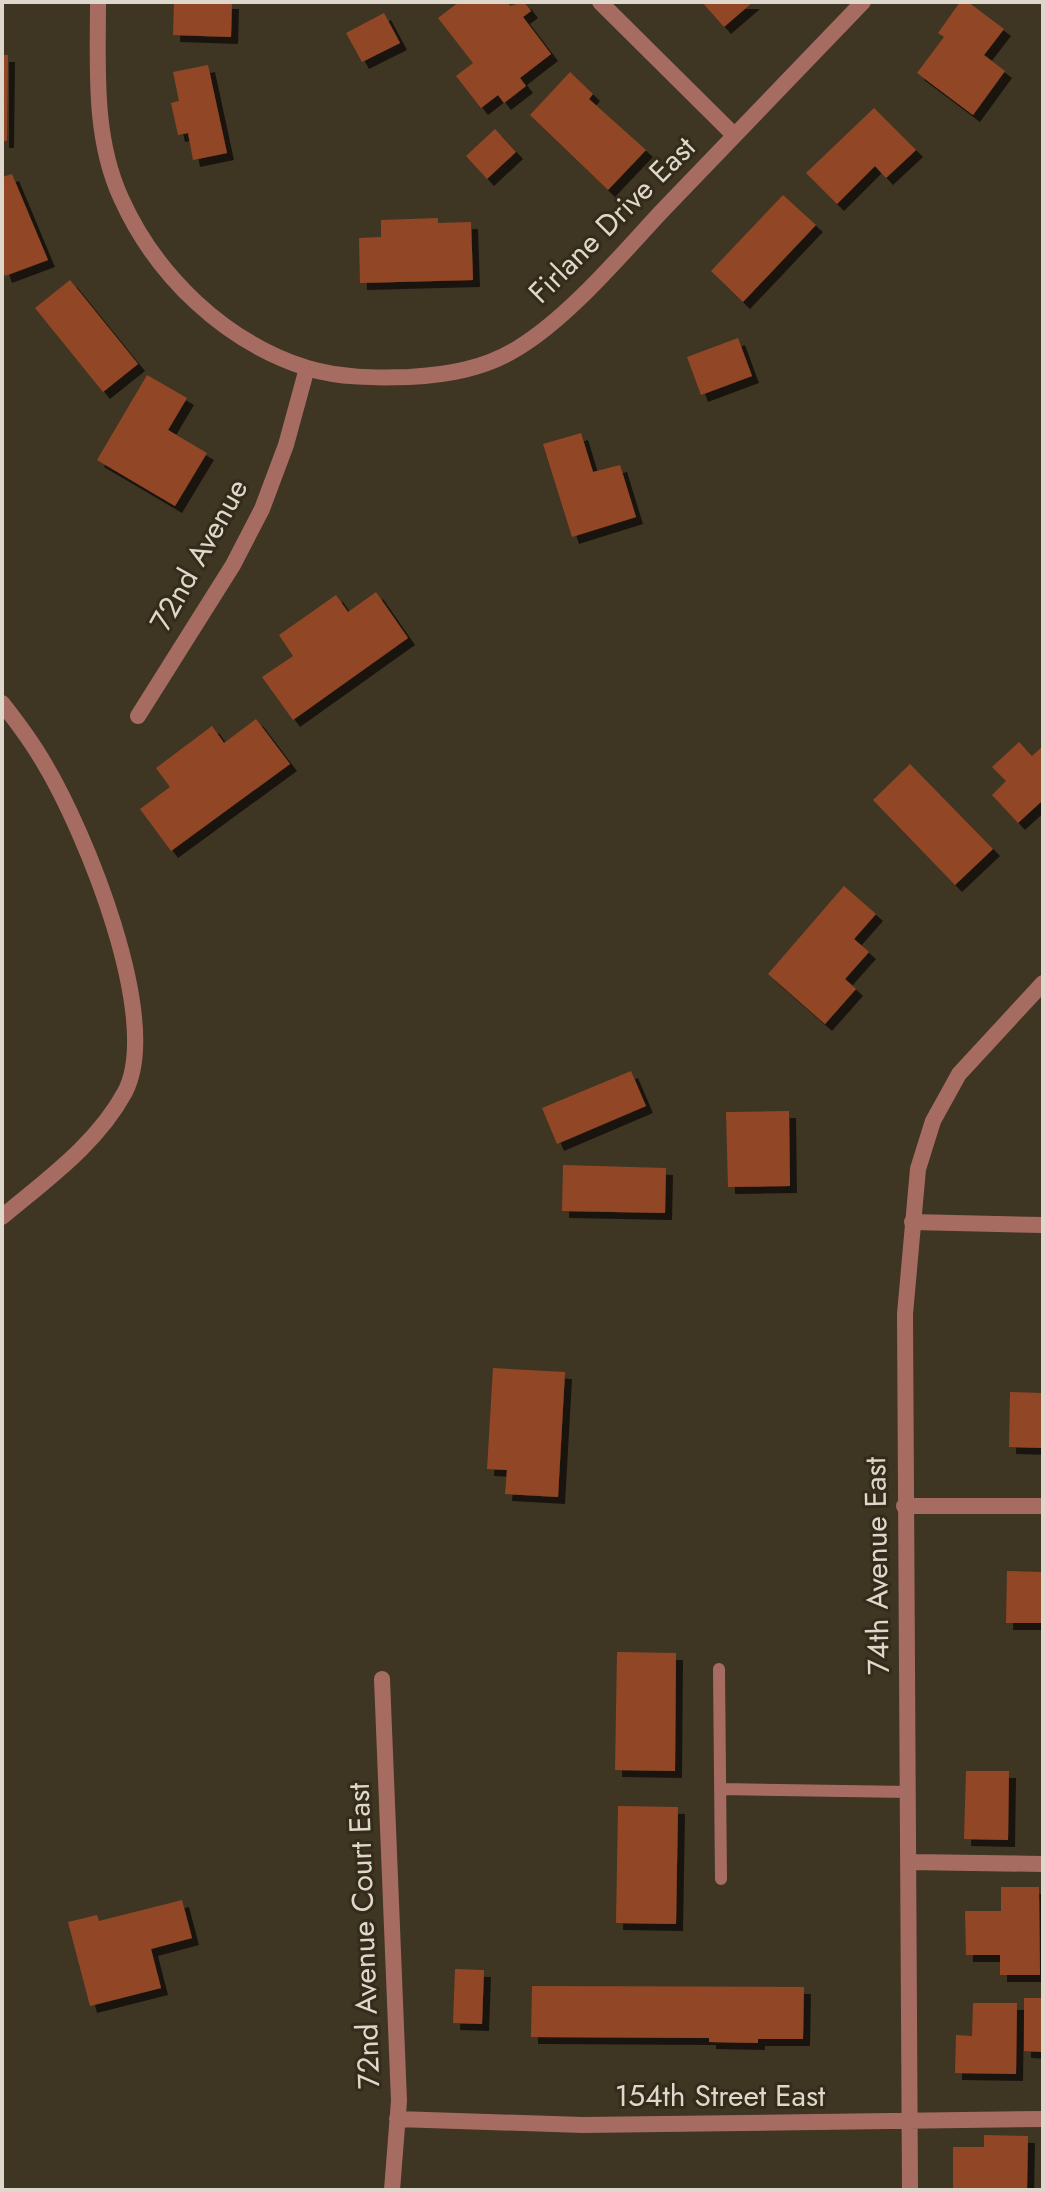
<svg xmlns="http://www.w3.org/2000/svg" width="1045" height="2192" viewBox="0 0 1045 2192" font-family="Jost,sans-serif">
	<defs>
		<filter id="shadow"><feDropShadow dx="7" dy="7" stdDeviation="0" flood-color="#0009"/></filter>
	</defs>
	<rect width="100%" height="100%" fill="#3e3523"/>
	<path fill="#914726" filter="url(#shadow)" d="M174 2H232L231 37 173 35Z
		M459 2H507L510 6 524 2 531 11 523 17 551 54 520 78 526 86 504 103 498 95 481 108 456 76 473 63 438 18Z
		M702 2H753L724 27Z
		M960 2H968L1004 29 984 55 1005 71 973 115 917 73 944 37 938 33Z
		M384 13 400 43 362 62 346 33Z
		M2 55H8L7 141H2Z
		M208 65 227 153 193 160 188 133 178 135 171 103 179 101 173 72Z
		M570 72 593 94 589 99 646 150 608 190 530 115Z
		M874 108 916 150 886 178 875 166 837 204 806 173Z
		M495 129 516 152 487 179 466 156Z
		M12 174 48 260 5 276 2 267V177Z
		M783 195 816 225 743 302 711 271Z
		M438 218V223L471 222 473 280 360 283 359 238 381 237V220Z
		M70 280 138 364 103 392 35 308Z
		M738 338 752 376 701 395 687 357Z
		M147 375 187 398 168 430 207 453 175 506 97 460Z
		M581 433 593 472 620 465 636 517 572 537 543 444Z
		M376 592 408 638 293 720 262 677 293 656 279 635 336 595 348 612Z
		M256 719 290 764 171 851 140 809 170 787 156 768 212 726 224 743Z
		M1019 742 1032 756 1043 746V800L1018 823 992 795 1006 781 992 767Z
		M910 764 993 849 955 885 873 800Z
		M844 886 876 914 854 939 869 952 845 979 856 989 825 1024 768 974Z
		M631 1071 646 1106 557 1144 542 1108Z
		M789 1111 790 1186 728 1187 726 1112Z
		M563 1165 666 1168 665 1213 562 1211Z
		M493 1368 565 1372 558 1497 505 1494 507 1470 487 1469Z
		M1010 1392 1043 1393V1448L1009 1447Z
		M1007 1571 1043 1572V1623H1006Z
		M617 1652 676 1653 675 1771 615 1770Z
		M966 1771H1009L1008 1840 964 1839Z
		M618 1806 678 1807 676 1924 616 1923Z
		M1001 1887H1039L1040 1975H1000V1955H966L965 1911H1001Z
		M182 1900 192 1938 151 1949 161 1988 90 2006 68 1922 97 1915 99 1921Z
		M455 1969 484 1970 482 2024 453 2023Z
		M532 1986 804 1987 803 2039H758V2043L709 2042V2038L531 2037Z
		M1024 1998H1043V2052L1024 2051Z
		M973 2003H1017L1016 2074 955 2073 956 2035 972 2036Z
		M984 2135 1028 2136 1027 2190H953V2147H984Z"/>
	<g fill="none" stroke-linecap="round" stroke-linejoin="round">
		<path stroke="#a66c62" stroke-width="12" d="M719 1669 721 1879
			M720 1789 909 1792"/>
		<path stroke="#a66c62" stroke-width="16" d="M98 2C98 68 93 137 121 198 156 276 225 342 307 368 340 378 375 378 409 377 447 375 484 369 518 348 569 317 621 255 662 211 729 141 796 72 863 2
			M600 2 734 135
			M2 703C17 722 32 742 44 763 84 829 163 1019 125 1092 97 1144 46 1180 2 1217
			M138 716 233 565 262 509 286 445 307 368
			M912 1222 1043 1225
			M904 1506H1043
			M382 1679 399 2101 392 2190
			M910 1862 1043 1864
			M397 2119 583 2125 1043 2119
			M910 2190 905 1314 918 1169 933 1121 959 1074 1043 983"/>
	</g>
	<g text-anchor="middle" stroke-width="6" stroke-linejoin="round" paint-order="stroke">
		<g font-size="30" fill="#ddd7cc" stroke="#342b19">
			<text transform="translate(612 220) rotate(-45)" y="10">Firlane Drive East</text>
			<text transform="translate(199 555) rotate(-61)" y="10">72nd Avenue</text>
			<text transform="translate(877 1566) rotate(-91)" y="10">74th Avenue East</text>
			<text transform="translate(364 1936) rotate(-92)" y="10">72nd Avenue Court East</text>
			<text x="720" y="2106">154th Street East</text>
		</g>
	</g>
	<rect width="1045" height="2192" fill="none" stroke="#ddd7cc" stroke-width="8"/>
</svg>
